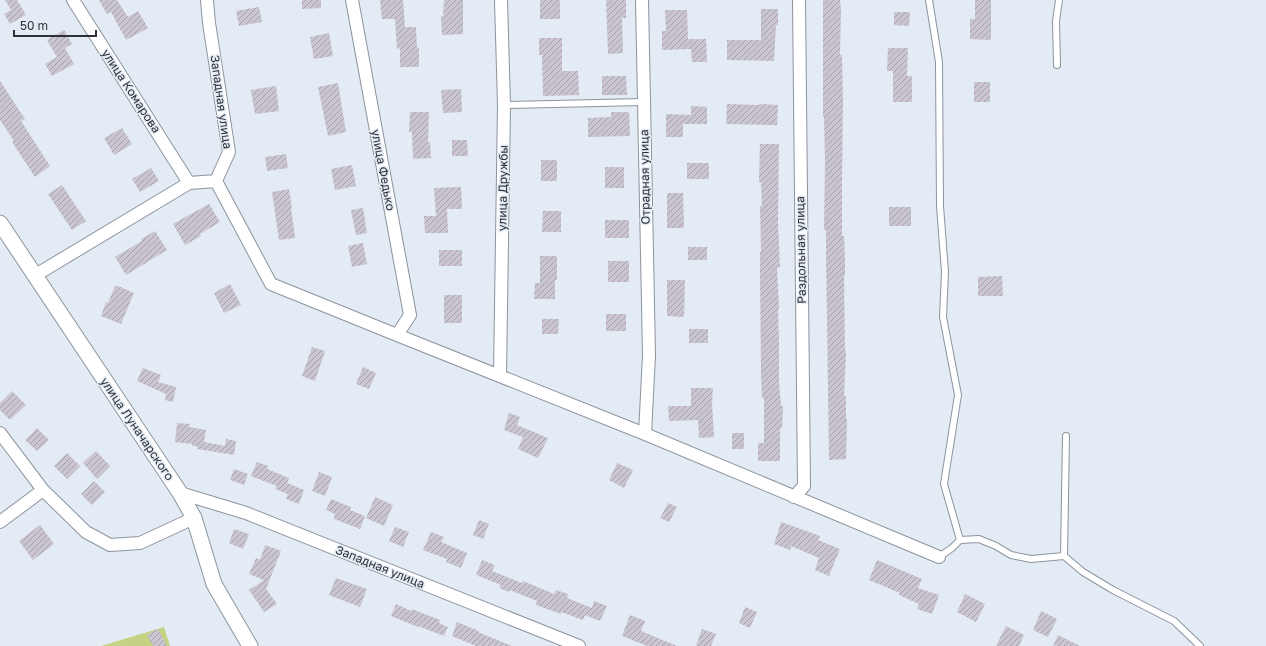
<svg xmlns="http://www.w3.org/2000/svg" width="1266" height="646" viewBox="0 0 1266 646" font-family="'Golos Text',sans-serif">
	<defs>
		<pattern id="building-hatch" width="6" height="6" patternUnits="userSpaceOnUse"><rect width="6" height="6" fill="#cac5d0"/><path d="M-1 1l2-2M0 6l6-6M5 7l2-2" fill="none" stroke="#a4a1aa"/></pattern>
	</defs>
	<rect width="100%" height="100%" fill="#e3ebf5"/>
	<path fill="#c4d283" d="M164 627 170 646H101Z"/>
	<path fill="url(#building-hatch)" d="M5 0H17L26 15 10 24 4 14 11 10Z
		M99 0H117L128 17 138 11 148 28 126 40 111 12 107 14Z
		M302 0H321V8L302 9Z
		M380 0H403L405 27H416L417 48H419V67H400V48L397 49 395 19H382Z
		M444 0H463V34L442 35 441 16H443Z
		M540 0H560V19H540Z
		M606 0H626V18H622L623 53 608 54Z
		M823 0H840L841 9 840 55H842L843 101 842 184V236H844L845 259V276H844L845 351H846L844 396H846V419H847L846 459 829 460 826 253V230H824L825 163 824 117H823Z
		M975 0H991V40L970 39V19H975Z
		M259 7 262 22 239 26 236 11Z
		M761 9H778V25H776L774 61 727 60V40H761Z
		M665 10H687L688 39H706L707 62H692L691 49 662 50V31H666Z
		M894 12H910L909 26 894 25Z
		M64 30 72 44 65 48 74 64 52 76 45 64 57 57 47 40Z
		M329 33 333 56 314 59 310 37Z
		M539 38H562V71H578L579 95 543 96 542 55H539Z
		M888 48H908L907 76H912V102H893V71H887Z
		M602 76H626L627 95H602Z
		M0 81 25 119 21 121 50 166 35 177 12 142 14 141 0 120Z
		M974 82H990V102H974Z
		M338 83 346 132 328 136 318 87Z
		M276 86 279 111 255 114 251 90Z
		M461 89 462 112 443 113 441 90Z
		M727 104 759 105 760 104 778 105 777 125 726 124Z
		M691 106 707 107V124H683V137H666V114L691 115Z
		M410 112H429L428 142H430L431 158 413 159 412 132H409Z
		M611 112H629L630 136 588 137V118L611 117Z
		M122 128 132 144 114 155 104 138Z
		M452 140H467L468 156H452Z
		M760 144H779L778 223 780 267H777L779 309 778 310 779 338V382L781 406H783L782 428H780V461H758V443H764V398H762L761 374 760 273V252H761L760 206H762L761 182H759Z
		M286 154 288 168 267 171 265 157Z
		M541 160H557V181H541Z
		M687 163H709V179H687Z
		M352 165 356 186 335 190 331 169Z
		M605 167H624V188H605Z
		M151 168 159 181 140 192 132 179Z
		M62 185 86 221 72 230 48 194Z
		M461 187 462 209H447L448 233H425L424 216H436L434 188Z
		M289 189 292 207H291L295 238 279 240 272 192Z
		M667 193H683L684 228H667Z
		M209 204 220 222 200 234 201 236 185 245 173 224Z
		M889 207H911V226H889Z
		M363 208 367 233 356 235 351 210Z
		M543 211H561V232H542Z
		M605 220H629V238H605Z
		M155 231 167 250 126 275 115 257 142 241 141 239Z
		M363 243 367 264 352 267 348 246Z
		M688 247H707V260H688Z
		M439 250H462V266H439Z
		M540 256H557V280H555V299H534L535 283H540Z
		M608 261H629V282H608Z
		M1002 276 1003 296H978V277Z
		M667 280H685L684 317 667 316Z
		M230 284 241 305 224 313 214 293Z
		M115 286H118L134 293 121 324 101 316 106 302 108 303Z
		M444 295H462V323H444Z
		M606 314H626V331H606Z
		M542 319H559L558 334H542Z
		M689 329H708V343H689Z
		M312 347 325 351 315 381 302 376Z
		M363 367 376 373 369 389 356 384Z
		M143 368 161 375 158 382 176 387 173 402 165 400 166 394 137 381Z
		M691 388H713L712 403 714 437 699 438 698 420 669 421 668 406H691Z
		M12 391 26 405 10 420 0 410V403Z
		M509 413 520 417 517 425 548 438 538 458 518 449 523 437 504 430Z
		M177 423 190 424 189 427 206 430 204 442 225 446 226 439 236 441 234 455 197 449V446H192V444L175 442Z
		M37 428 49 440 37 451 25 440Z
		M732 433H744V449H732Z
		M96 451 110 466 97 479 83 463Z
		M67 453 80 466 67 479 54 466Z
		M257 462 268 466 267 469 289 478 287 483 304 490 299 504 286 499 288 494 275 489 277 486 251 476Z
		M617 463 633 470 624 488 609 480Z
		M234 469 248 474 244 485 230 480Z
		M319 472 332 477 325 496 312 491Z
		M94 481 105 492 92 505 81 494Z
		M375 497 393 505 384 526 366 518Z
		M331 499 351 507 350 510 365 516 360 529 334 519 335 514 326 510Z
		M668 503 677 507 669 522 660 518Z
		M479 520 489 524 483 539 473 535Z
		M781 522 820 536 818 540 840 549 829 576 815 570 819 558 791 546 790 550 774 544Z
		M40 525 54 544 33 560 19 541Z
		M395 527 409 532 403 547 389 541Z
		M234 529 249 534 243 549 229 543Z
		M431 532 444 537 441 542 467 553 461 568 446 562 447 559 423 550Z
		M265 545 281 551 266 589 277 604 264 612 249 590 264 580 249 574 256 558 260 560Z
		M482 560 495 565 492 571 522 583 523 581 554 594 556 590 568 594 567 598 592 608 594 601 607 606 600 621 585 615 583 620 561 612V614L536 605 537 601 510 590 509 592 499 588 501 585 476 575Z
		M877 560 922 579 918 588 939 595 932 614 917 609 919 604 899 595 900 593 869 580Z
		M336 578 367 589 360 607 329 595Z
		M965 594 985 604 976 622 957 612Z
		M396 604 411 611 412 609 440 620 439 623 448 627 444 636 418 626V627L391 616Z
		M745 607 757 612 750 628 739 623Z
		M1041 611 1057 619 1048 637 1033 630Z
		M630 615 645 621 641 631 677 646H647L622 636Z
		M457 622 479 631 478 632 512 646H476L452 636Z
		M1006 626 1024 635 1019 646H996Z
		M158 629 167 646H153L147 635Z
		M702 629 716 634 711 646H696Z
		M1058 635 1080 646H1053Z"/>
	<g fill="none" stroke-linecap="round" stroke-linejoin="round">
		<g stroke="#8c949d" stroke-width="8">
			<path id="service" d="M929 0 939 62 940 206 945 272 943 317 958 395 944 484 960 540 952 548 939 557
				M1057 65 1056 21 1059 0
				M504 105 643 102
				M960 540 979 539 996 546 1011 555 1031 559 1064 556 1066 436
				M1064 556 1083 572 1113 590 1174 621 1200 646"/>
		</g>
		<g stroke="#8c949d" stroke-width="14">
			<path id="minor" d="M73 0 189 183
				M207 0 209 23 229 152 216 181 271 284 397 335 645 434 939 557
				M352 0 410 315 397 335
				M642 0 649 355 645 434
				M34 276 189 183 216 181
				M500 375 504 105 501 0
				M0 433 43 490 86 532 110 545 140 543 194 518
				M180 493 246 513 579 646
				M794 497 804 486 799 0
				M0 522 43 490"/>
		</g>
		<g stroke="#8c949d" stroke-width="17">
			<path id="tertiary" d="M0 223 180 493 194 518 214 584 250 646"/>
		</g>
		<use href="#service" stroke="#fff" stroke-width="6"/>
		<use href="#minor" stroke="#fff" stroke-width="12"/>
		<use href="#tertiary" stroke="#fff" stroke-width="15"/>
	</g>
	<g text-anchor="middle" stroke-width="3" stroke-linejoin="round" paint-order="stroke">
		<g font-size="12" fill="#2e3135" stroke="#e3ebf5">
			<text transform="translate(131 91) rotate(57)" y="4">улица Комарова</text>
			<text transform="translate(221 102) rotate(82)" y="4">Западная улица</text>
			<text transform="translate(383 170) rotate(79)" y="4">улица Федько</text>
			<text transform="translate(645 177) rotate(-91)" y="4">Отрадная улица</text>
			<text transform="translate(503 188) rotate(-89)" y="4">улица Дружбы</text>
			<text transform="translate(801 250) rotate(-91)" y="4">Раздольная улица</text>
			<text transform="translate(137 429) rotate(56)" y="4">улица Луначарского</text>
			<text transform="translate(380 567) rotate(22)" y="4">Западная улица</text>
		</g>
	</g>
	<path d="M14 30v6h82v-6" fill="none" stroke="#2e3135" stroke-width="2"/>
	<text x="20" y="30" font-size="12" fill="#2e3135" stroke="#e3ebf5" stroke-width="3" paint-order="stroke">50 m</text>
</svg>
